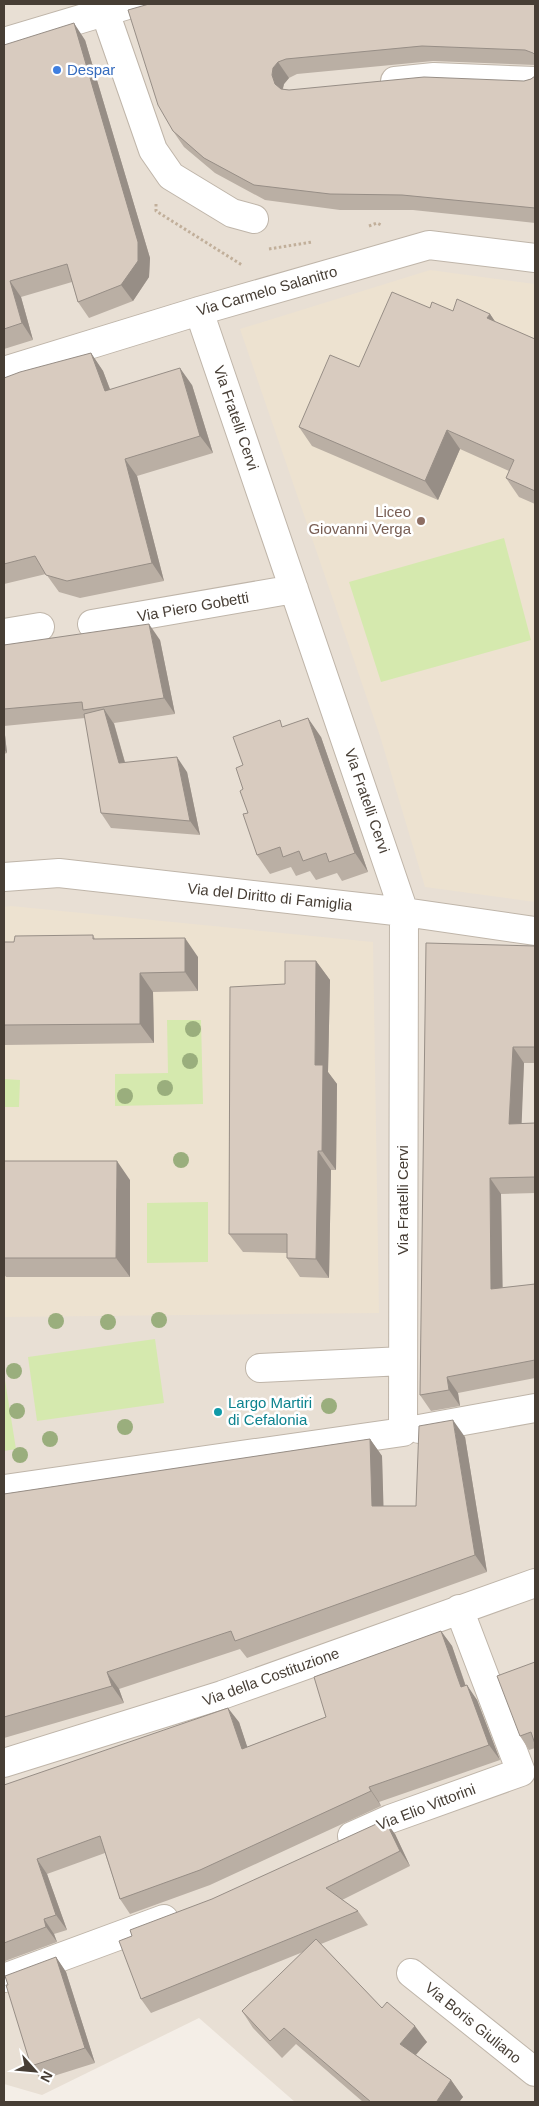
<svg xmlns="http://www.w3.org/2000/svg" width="539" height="2106" viewBox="0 0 539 2106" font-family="Arial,sans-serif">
	<rect width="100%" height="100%" fill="#f4eee7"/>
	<path fill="#e8dfd4" d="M4 4H535V2102H295L199 2018 42 2095 4 2084Z"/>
	<path fill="#ede2d0" d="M430 270 535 284V902L425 887 380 736 240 329Z
		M11 906 373 942 379 1313 4 1317V907Z"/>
	<path fill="#d5e9ae" d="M504 538 531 640 381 682 349 582Z
		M167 1020H201L203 1104 115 1106V1074L168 1073Z
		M4 1079 20 1080 19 1107H4Z
		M208 1202V1262L147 1263V1203Z
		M155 1339 164 1403 37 1421 28 1357Z
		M4 1374 16 1449 4 1451Z"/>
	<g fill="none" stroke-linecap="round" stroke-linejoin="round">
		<g stroke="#bfb5a9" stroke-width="30">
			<path id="street" d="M105 12 153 150 171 176 232 213 254 219
				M4 42 131 4
				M395 81 434 77 535 81
				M4 371 199 311 429 245 535 258
				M92 624 294 589
				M4 633 40 627
				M4 877 59 873 404 912 535 931
				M260 1368 403 1361
				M419 1429 535 1408
				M4 1489 403 1432 404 912 199 311
				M4 1763 222 1695 535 1583
				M352 1836 390 1819 521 1772 459 1609
				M411 1973 535 2072
				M4 1978 164 1919"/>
		</g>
		<path stroke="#c1af9a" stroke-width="3" stroke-dasharray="2.5 2.5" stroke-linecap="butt" d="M156 204V211L242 265
			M369 226 377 223 381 225
			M269 249 312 242"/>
		<use href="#street" stroke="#fff" stroke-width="28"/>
	</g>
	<g fill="#9aae7d">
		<circle cx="193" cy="1029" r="8"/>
		<circle cx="190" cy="1061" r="8"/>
		<circle cx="165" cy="1088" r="8"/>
		<circle cx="125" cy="1096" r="8"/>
		<circle cx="181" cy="1160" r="8"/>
		<circle cx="159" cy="1320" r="8"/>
		<circle cx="56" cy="1321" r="8"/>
		<circle cx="108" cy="1322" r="8"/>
		<circle cx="14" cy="1371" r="8"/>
		<circle cx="329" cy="1406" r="8"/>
		<circle cx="17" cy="1411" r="8"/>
		<circle cx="125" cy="1427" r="8"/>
		<circle cx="50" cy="1439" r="8"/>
		<circle cx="20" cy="1455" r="8"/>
	</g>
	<path fill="#baafa4" d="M535 4V65L433 61 297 74 289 78 284 84 283 89 289 90 524 81 531 79 535 76V223L413 210H340L265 200 215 173 184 147 173 131 128 10Z
		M85 40 150 258 149 277 133 301 89 318 78 302 72 282 21 297 33 340 4 349V45Z
		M430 308 453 311 490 314 495 322 535 339V504L519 497 506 478 509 471 460 449 438 500 312 446 299 427 359 367Z
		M91 353 103 371 110 389 192 385 213 453 137 476 164 581 80 598 59 592 46 574 4 584V378Z
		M160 640 175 714 114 723 125 762 187 772 200 835 111 828 101 813 85 718 4 726 7 753 4 754V645Z
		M285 726 321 737 368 872 342 881 337 873 316 880 310 871 296 876 291 867 270 874 257 855 243 789V765Z
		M93 935 95 939 198 957V991L153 992 154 1043 4 1045V942H14Z
		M535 946V1063H524L521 1123H535V1193L501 1194 502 1288 535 1284V1378L458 1393 460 1406 431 1411 420 1395Z
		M316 961 330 980 328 1072 337 1084 336 1170H331L329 1278 300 1277 287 1258V1253L243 1252 229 1234 285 984Z
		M130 1180V1277H6L4 1274V1258Z
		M465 1437 487 1572 247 1658 240 1649 119 1689 124 1703 4 1738V1494L370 1439 382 1456 383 1506H416Z
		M441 1631 452 1646 466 1686 477 1700 500 1760 379 1802 381 1806 210 1885 130 1914 120 1899 105 1853 47 1874 67 1930 54 1934 57 1942 5 1961 4 1959V1785L239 1722 247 1747 326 1717Z
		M535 1662V1748L529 1750 520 1736Z
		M395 1834 410 1866 342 1900 358 1911 368 1925 321 1944 382 2008 427 2042 416 2055 451 2080 463 2097 459 2102H363L296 2044 282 2058 253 2028 242 2011 303 1952 151 2013 141 1999Z
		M56 1957 66 1972 95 2063 41 2080 31 2066 8 1985Z"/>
	<path fill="#978e86" d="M74 23 85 40 150 258 149 277 133 301 121 285Z
		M278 62 289 78 284 84 282 91 275 84 272 75 273 68Z
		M10 281 21 297 33 340 22 323Z
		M490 314 503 333 487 318Z
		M91 353 103 371 117 408 105 391Z
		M180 368 192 385 213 453 200 436Z
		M447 430 460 449 438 500 425 481Z
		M125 459 137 476 164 581 152 563Z
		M149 624 160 640 175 714 164 698Z
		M104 709 114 724 129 777 119 763Z
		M308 718 321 737 368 872 355 853Z
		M4 725V726L7 753 4 749Z
		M177 757 187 772 200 835 190 821Z
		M185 938 198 957V991L185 972Z
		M316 961 330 980 328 1072 337 1084 336 1170 322 1151 315 1065Z
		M140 973 153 992 154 1043 140 1024Z
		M513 1047 524 1063 521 1140 509 1124Z
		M318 1151 331 1170 329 1278 316 1259Z
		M117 1161 130 1180V1277L116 1258Z
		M490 1178 501 1194 503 1306 491 1289Z
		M447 1377 458 1393 460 1406 449 1390Z
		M453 1420 465 1437 487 1572 475 1555Z
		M370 1439 382 1456 384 1522 372 1506Z
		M441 1631 452 1646 471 1702 461 1687Z
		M107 1672 119 1689 124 1703 112 1686Z
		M467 1685 477 1700 500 1760 489 1745Z
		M228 1708 239 1722 253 1764 242 1749Z
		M369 1787 379 1802 381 1806 371 1791Z
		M385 1820 395 1834 410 1866 400 1851Z
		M37 1859 47 1874 67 1930 56 1915Z
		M44 1919 54 1934 57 1942 46 1927Z
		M56 1957 66 1972 95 2063 85 2048Z
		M415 2026 427 2042 411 2060 400 2044Z
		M451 2080 463 2097 459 2102H438L437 2101Z"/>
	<path fill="#d8cbbf" stroke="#978e86" d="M149 4H535V55L533 53 525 50 422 46 286 59 278 62 273 68 272 75 275 84 281 89 289 90 424 77 524 81 531 79 535 76V208L402 195 330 194 254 185 204 158 173 131 158 105 128 10Z
		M74 23 138 242V261L121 285 78 302 67 264 10 281 22 323 4 329V45Z
		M392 292 430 308 432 302 453 311 457 299 490 314 487 318 535 339V491L506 478 514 460 447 430 425 481 299 427 330 355 359 367Z
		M91 353 105 391 180 368 200 436 125 459 152 563 67 581 46 575 35 556 4 564V378L20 372Z
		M149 624 164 698 83 710 82 702 4 709V645Z
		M104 709 119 763 177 757 190 821 101 813 84 714Z
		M308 718 355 853 329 862 326 853 303 861 299 851 283 857 280 847 257 855 243 814 248 813 240 791 243 789 236 768 243 765 233 737 280 720 282 727Z
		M93 935V939L185 938V972L140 973V1024L4 1025V942H14L15 936Z
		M426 943 535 946V1047H513L509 1124 535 1123V1177L490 1178 491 1289 535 1284V1360L447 1377 449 1390 420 1395Z
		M285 961H316L315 1065H323L322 1151H318L316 1259 287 1258V1234H229L230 987 285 984Z
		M4 1161H117L116 1258H4Z
		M453 1420 475 1555 235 1641 231 1631 107 1672 112 1686 4 1717V1494L370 1439 372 1506H416L419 1426Z
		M441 1631 461 1687 467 1685 489 1745 369 1787 371 1791 200 1870 120 1899 100 1836 37 1859 56 1915 44 1919 46 1927 4 1943V1785L228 1708 242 1749 326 1717 314 1677Z
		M535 1662V1744L531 1732 520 1736 497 1676Z
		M385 1820 400 1851 326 1888 358 1911 141 1999 119 1941 132 1936 130 1930 212 1899Z
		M316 1939 382 2008 387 2002 415 2026 400 2044 451 2080 437 2101 438 2102H371L284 2028 270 2041 242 2011Z
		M56 1957 85 2048 31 2066 6 1985H8L5 1976Z"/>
	<circle fill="#3f7fe0" stroke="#fff" stroke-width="2" cx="57" cy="70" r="5"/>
	<circle fill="#8d6e63" stroke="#fff" stroke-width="2" cx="421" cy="521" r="5"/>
	<circle fill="#0f9aa8" stroke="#fff" stroke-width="2" cx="218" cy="1412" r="5"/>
	<g text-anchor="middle" stroke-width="5" stroke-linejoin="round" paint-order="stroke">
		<g font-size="15" fill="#366cbe" stroke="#fff" text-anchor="start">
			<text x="67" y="75">Despar</text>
		</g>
		<g font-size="15" fill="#473e35" stroke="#fff">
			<text transform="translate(267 291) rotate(-16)" y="5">Via Carmelo Salanitro</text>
			<text transform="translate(236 418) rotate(71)" y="5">Via Fratelli Cervi</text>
			<text transform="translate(193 607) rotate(-10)" y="5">Via Piero Gobetti</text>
			<text transform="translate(367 801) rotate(71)" y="5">Via Fratelli Cervi</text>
			<text transform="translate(270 897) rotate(6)" y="5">Via del Diritto di Famiglia</text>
			<text transform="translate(403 1200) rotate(-90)" y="5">Via Fratelli Cervi</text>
			<text transform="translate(271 1677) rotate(-20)" y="5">Via della Costituzione</text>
			<text transform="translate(426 1807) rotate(-21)" y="5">Via Elio Vittorini</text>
			<text transform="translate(473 2023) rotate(39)" y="5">Via Boris Giuliano</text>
		</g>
		<g font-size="15" fill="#785e54" stroke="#fff" text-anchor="end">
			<text x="411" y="517">Liceo<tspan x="411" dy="17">Giovanni Verga</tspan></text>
		</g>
		<g font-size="15" fill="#0d838f" stroke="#fff" text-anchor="start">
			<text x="228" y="1408">Largo Martiri<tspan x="228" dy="17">di Cefalonia</tspan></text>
		</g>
	</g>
	<rect width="539" height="2106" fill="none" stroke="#473e35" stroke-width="10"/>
	<g transform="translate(35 2071) rotate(117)" stroke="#ffffff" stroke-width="4" paint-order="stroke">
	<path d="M0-4L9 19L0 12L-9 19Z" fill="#473e35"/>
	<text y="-8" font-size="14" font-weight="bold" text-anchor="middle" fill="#473e35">N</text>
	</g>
</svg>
